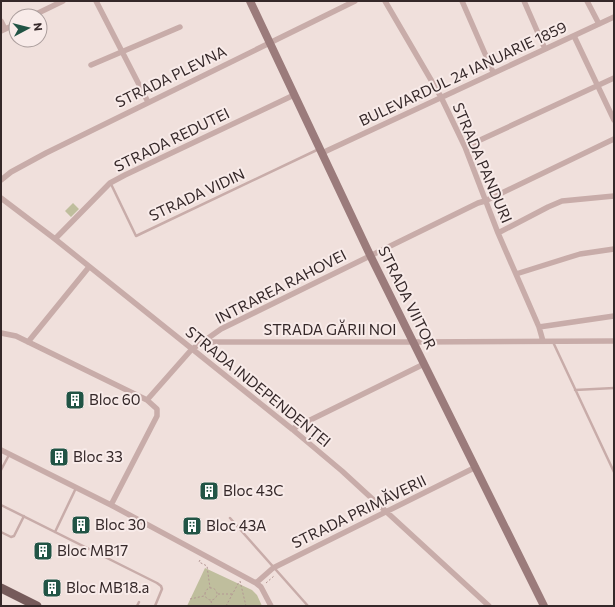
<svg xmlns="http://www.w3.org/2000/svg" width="615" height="607" viewBox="0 0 615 607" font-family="Commissioner,sans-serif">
	<rect width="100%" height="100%" fill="#f0e0dc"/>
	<path fill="#bfbe9d" d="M73 203 79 209 71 217 65 211Z
		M205 568 252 590 257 595 262 606H187Z"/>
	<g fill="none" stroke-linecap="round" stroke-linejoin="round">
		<path stroke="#b39693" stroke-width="1" stroke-dasharray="2 2" stroke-linecap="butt" d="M200 560 199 562 207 566 210 588
			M240 581 246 606
			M266 583 274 576
			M205 594a6 6 0 1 1 12 0a6 6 0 1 1-12 0Z
			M218 594H232
			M190 599 204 596
			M211 601 212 606
			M226 606 239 582"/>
		<path stroke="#c8aca9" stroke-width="2.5" d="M111 184 136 236 319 149
			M553 342 614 472
			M575 390 614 388
			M1 470 9 455
			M1 505 157 583 161 586 162 589 155 606
			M230 518 308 606
			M1 532 11 537 14 536 24 516
			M55 532 76 488
			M137 606 139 602"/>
		<path stroke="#c8aca9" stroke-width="5.5" d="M96 1 148 102
			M385 1 441 97 465 147 498 233 539 327 543 341
			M462 1 493 72
			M524 1 545 49
			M587 1 599 24
			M32 16 63 1
			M1 21 5 29
			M1 31 16 24
			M574 36 614 120
			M91 65 180 27
			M465 147 614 78
			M322 153 614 17
			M1 180 11 172 46 153 355 1
			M1 198 55 239 292 429 342 471 489 606
			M498 233 548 207 562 201 614 196
			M55 239 110 183 125 175 294 95
			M516 274 580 254 614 249
			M539 327 614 316
			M1 333 16 336 147 400
			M204 341 221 329 478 203 485 201 614 139
			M28 342 89 267
			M292 429 424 364
			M1 450 111 505 256 583 261 587 271 606
			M111 505 157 416V409L147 400 192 349 203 342H413L614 341
			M256 583 273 568 476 467"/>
		<path stroke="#9b7b7b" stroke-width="8" d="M250 1 370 255 544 606"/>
		<path stroke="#765b5b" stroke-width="9" d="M1 588 37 606"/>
	</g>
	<defs>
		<g id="building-square" transform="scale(1)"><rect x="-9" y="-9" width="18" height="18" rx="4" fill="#215445" stroke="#f8ebe9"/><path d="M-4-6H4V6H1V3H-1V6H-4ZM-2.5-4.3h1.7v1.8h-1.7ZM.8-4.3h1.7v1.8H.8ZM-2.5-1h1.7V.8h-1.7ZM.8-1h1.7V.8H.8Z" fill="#fff"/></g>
	</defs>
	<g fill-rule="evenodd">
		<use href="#building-square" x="75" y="400"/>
		<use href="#building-square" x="59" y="457"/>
		<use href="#building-square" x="209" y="491"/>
		<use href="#building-square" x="81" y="525"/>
		<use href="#building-square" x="192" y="526"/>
		<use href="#building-square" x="43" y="551"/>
		<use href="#building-square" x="52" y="588"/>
	</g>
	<g text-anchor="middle" stroke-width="4" stroke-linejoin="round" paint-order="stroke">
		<g font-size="15" fill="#352829" stroke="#f8ebe9">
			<text transform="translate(463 74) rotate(-25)" y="5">BULEVARDUL 24 IANUARIE 1859</text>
			<text transform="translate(171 77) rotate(-26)" y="5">STRADA PLEVNA</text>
			<text transform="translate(172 140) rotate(-26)" y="5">STRADA REDUTEI</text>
			<text transform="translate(482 163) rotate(67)" y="5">STRADA PANDURI</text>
			<text transform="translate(197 195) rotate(-25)" y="5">STRADA VIDIN</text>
			<text transform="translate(281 287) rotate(-27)" y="5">INTRAREA RAHOVEI</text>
			<text transform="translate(407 298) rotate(64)" y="5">STRADA VIITOR</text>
			<text x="330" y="335">STRADA GĂRII NOI</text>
			<text transform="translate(258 387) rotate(39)" y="5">STRADA INDEPENDENȚEI</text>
			<text transform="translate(359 512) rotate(-26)" y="5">STRADA PRIMĂVERII</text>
		</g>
		<g font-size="15" fill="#352829" stroke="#f8ebe9" text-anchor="start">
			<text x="89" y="405">Bloc 60</text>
			<text x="73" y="462">Bloc 33</text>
			<text x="223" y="496">Bloc 43C</text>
			<text x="95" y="530">Bloc 30</text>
			<text x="206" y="531">Bloc 43A</text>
			<text x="57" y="556">Bloc MB17</text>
			<text x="66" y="593">Bloc MB18.a</text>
		</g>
	</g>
	<rect width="615" height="607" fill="none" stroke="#352829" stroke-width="4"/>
	<g transform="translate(28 28) rotate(83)"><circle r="19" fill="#f8ebe9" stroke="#aa9d9c"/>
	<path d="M0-3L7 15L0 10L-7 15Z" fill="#215445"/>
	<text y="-6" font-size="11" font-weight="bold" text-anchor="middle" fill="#352829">N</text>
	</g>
</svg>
